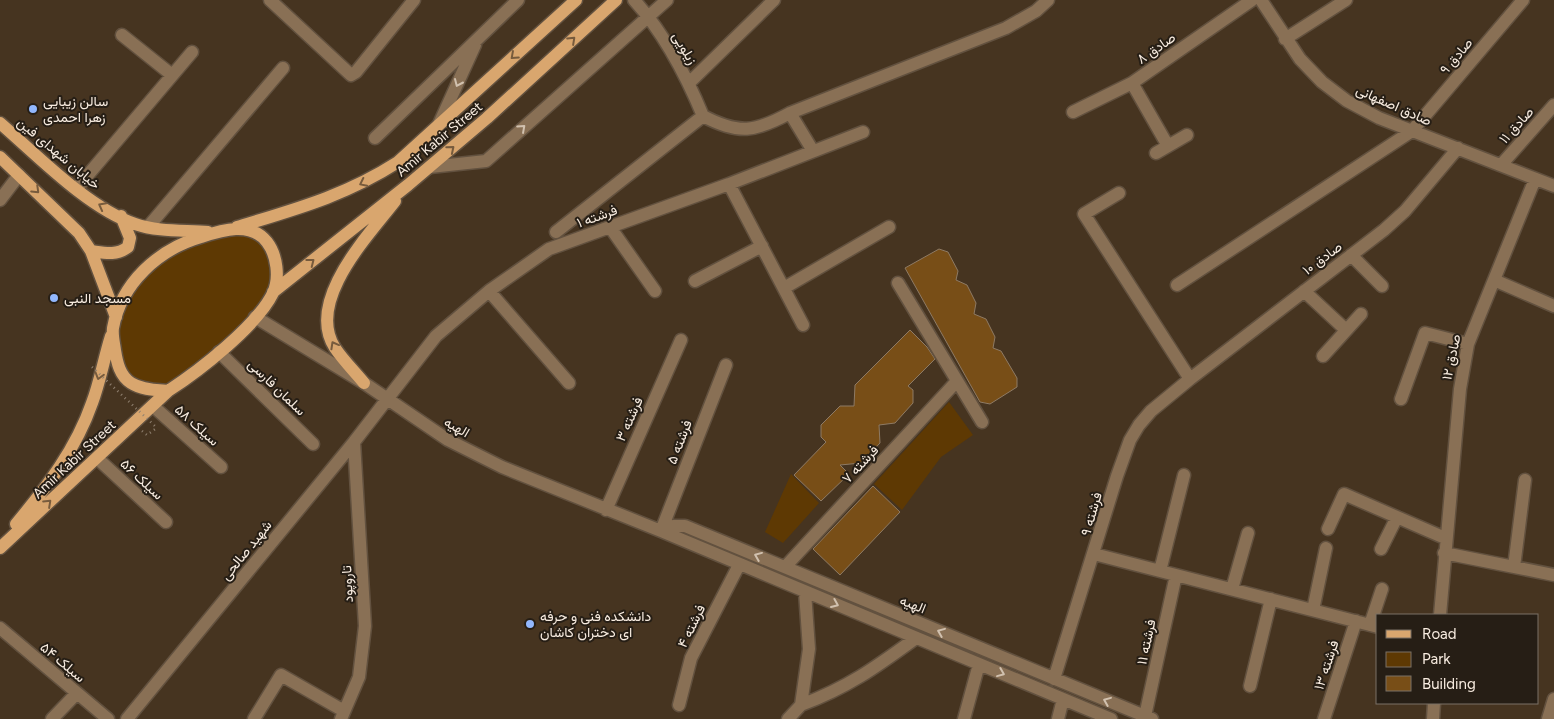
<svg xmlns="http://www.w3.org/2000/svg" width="1554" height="719" viewBox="0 0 1554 719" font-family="Figtree,Vazirmatn,sans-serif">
	<rect width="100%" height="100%" fill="#463420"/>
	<path fill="#5e3903" d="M252 233 272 258 271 290 236 333 168 388 147 387 122 370 115 330 123 303 158 260 200 239Z
		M949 402 973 435 941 457 902 510 874 484Z
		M791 474 819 503 783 543 765 532Z"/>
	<path fill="#784e17" stroke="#8e7a64" d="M939 249 948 252 958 271 956 280 967 285 976 303 974 314 986 319 995 337 993 348 1001 351 1017 378V387L990 404 980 402 905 268Z
		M910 330 927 347 935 359 908 386 913 390V403L895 423 879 425 880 443 861 463 840 465 849 474 821 501 794 475 826 442 821 437V425L840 406H854L855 385Z
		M873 486 900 512 840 575 813 549Z"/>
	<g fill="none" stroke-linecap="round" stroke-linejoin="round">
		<g stroke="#62513f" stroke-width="15">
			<path id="minor" d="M270 0 351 75 356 72 414 0
				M634 0C664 33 686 75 703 116
				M1261 0 1300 59 1322 82 1347 101 1379 118 1554 186
				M122 35 172 75
				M1285 39 1346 0
				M689 83 774 0
				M1132 83 1168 146
				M1073 112 1132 83 1252 0
				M790 113 813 151
				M703 116C739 135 755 132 790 113L1006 28 1036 11 1048 0
				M439 124 475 45
				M375 138 518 0
				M1156 153 1187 135
				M1501 165 1554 105
				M430 167 486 161 667 0
				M729 184 803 325
				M76 189 192 52
				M1119 193 1084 214 1190 379
				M0 200 19 175
				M148 227 283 68
				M610 227 655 291
				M556 232 703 116
				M1351 255 1382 286
				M1494 280 1554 306
				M695 281 762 246
				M898 283 982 422
				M1177 285 1412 131 1523 0
				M784 288 889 227
				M489 291 569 383
				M1304 291 1346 330
				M255 317 364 383 448 440 502 467 661 531 1111 719
				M219 352 313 444
				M1323 356 1361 314
				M1401 399 1425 333 1468 344
				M153 406 221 467
				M97 458 166 522
				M606 510 681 340
				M1328 529 1344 494 1445 538
				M661 531 673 526H685L1152 719
				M661 531 726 365
				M1381 549 1397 517
				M1444 553 1554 575
				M1094 554 1378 627
				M785 567 957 381
				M1514 567 1525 480
				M1160 571 1184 475
				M1232 589 1248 533
				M1313 610 1326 548
				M1440 615 1460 389 1468 344 1535 179
				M1370 625 1382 589
				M0 628 108 719
				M1054 679 1117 476 1130 440 1139 425 1151 411 1190 379 1384 230 1405 211 1458 148
				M1250 686 1271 599
				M679 705 691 658 739 565
				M801 705C849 687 876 667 916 638
				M1145 716 1176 575
				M52 719 77 693
				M127 719 354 442 436 336 489 291 549 249 729 184 863 132
				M254 719 281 675 344 711
				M341 719 359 677 365 626 354 442
				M788 719 801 705 809 649 805 592
				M964 719 979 664
				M1058 719 1063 699
				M1324 719 1356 621
				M1433 719 1434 703
				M1548 719 1554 699"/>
		</g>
		<g stroke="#62513f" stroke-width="15">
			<path id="major" d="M0 123C38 156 88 208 135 224 158 232 185 230 208 232
				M0 157 79 233 91 251 116 317
				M237 227C296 209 345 196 398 162L576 0
				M91 251C105 253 116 256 128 247L130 238 121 216
				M273 292 408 185 487 118 616 0
				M364 383C355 372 343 360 335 348 305 301 368 236 395 201
				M16 524C47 487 76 449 92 403 100 382 104 358 111 336
				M0 548 168 391C199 371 257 326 273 293 280 278 277 255 267 242 251 221 222 230 201 237 159 249 121 283 113 328 112 335 114 343 115 350 117 363 120 376 131 383 142 390 157 390 168 391"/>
		</g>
		<path stroke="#908170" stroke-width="2.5" stroke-dasharray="1 4" stroke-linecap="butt" d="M142 431 147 435 158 427"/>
		<use href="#minor" stroke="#897055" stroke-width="12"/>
		<use href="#major" stroke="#d9a66e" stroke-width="12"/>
		<path stroke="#908170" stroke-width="2.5" stroke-dasharray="1 4" stroke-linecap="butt" d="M92 367 157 428"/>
	</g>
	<defs><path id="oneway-chevron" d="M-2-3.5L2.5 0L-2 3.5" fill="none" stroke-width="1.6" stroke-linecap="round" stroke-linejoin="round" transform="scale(1.25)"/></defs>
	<g stroke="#775b3d">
		<use href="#oneway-chevron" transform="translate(572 40) rotate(-43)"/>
		<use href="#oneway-chevron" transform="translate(514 56) rotate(138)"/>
		<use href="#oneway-chevron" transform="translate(451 149) rotate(-40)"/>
		<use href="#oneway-chevron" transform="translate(363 183) rotate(154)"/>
		<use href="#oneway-chevron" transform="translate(36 190) rotate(44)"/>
		<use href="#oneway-chevron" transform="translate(102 206) rotate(-152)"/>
		<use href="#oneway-chevron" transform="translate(311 262) rotate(-38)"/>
		<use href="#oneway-chevron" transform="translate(334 345) rotate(-119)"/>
		<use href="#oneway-chevron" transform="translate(99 376) rotate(106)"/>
		<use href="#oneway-chevron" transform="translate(48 503) rotate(-43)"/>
	</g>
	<g stroke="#d1c1af">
		<use href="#oneway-chevron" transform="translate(458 83) rotate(114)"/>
		<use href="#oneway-chevron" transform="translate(522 128) rotate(-42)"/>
		<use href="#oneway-chevron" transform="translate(758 556) rotate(-158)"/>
		<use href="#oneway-chevron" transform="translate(835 604) rotate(23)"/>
		<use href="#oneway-chevron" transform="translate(941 632) rotate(-158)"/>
		<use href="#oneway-chevron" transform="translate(1001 673) rotate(22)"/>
		<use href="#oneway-chevron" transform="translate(1107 701) rotate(-158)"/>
	</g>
	<g fill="#92b7fd" stroke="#261e15" stroke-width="2">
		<circle cx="33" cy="109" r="5"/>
		<circle cx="54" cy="298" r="5"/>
		<circle cx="530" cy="624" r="5"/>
	</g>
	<g text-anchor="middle" stroke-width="4" stroke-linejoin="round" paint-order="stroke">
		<g font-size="14" fill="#f8ece0" stroke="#261e15">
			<text transform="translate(685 48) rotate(59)" y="5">زیلویی</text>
			<text transform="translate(1156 48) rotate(-35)" y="5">صادق ۸</text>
			<text transform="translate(1456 56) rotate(-50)" y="5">صادق ۹</text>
			<text transform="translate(1394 105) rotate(24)" y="5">صادق اصفهانی</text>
			<text transform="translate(1516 125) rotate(-48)" y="5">صادق ۱۱</text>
			<text transform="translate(439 139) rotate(-40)" y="5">Amir Kabir Street</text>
			<text transform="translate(59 153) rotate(40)" y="5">خیابان شهدای فین</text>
			<text transform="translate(597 216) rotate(-20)" y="5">فرشته ۱</text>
			<text transform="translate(1322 258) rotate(-37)" y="5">صادق ۱۰</text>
			<text transform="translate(1451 357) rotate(-78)" y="5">صادق ۱۲</text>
			<text transform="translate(277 387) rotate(44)" y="5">سلمان فارسی</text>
			<text transform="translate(629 419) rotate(-66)" y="5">فرشته ۳</text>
			<text transform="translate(197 425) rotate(42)" y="5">سیلک ۵۸</text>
			<text transform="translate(457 427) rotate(30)" y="5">الهیه</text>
			<text transform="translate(679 442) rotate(-69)" y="5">فرشته ۵</text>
			<text transform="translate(74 459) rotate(-43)" y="5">Amir Kabir Street</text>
			<text transform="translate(860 464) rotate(-47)" y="5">فرشته ۷</text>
			<text transform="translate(142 479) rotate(43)" y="5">سیلک ۵۶</text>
			<text transform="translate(1091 514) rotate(-74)" y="5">فرشته ۹</text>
			<text transform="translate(246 550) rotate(-51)" y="5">شهید صالحی</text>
			<text transform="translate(347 584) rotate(-93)" y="5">تاروپود</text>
			<text transform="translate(913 604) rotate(22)" y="5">الهیه</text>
			<text transform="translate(691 626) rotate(-64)" y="5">فرشته ۴</text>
			<text transform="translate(1146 642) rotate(-78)" y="5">فرشته ۱۱</text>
			<text transform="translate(63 662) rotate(40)" y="5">سیلک ۵۴</text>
			<text transform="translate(1326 665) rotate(-72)" y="5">فرشته ۱۳</text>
		</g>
		<g font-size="14" fill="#f8ece0" stroke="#261e15" text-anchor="start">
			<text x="43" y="106">سالن‌ زیبایی<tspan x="43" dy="16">زهرا احمدی</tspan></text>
			<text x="64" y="303">مسجد النبی</text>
			<text x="540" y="621">دانشکده فنی و حرفه<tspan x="540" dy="16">ای دختران کاشان</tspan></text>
		</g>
	</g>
	<rect x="1376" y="614" width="162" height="90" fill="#261e15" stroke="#7a7066"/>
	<rect x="1386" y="630" width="25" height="8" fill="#d9a66e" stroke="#7a7066"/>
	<text x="1422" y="639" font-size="15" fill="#f8ece0">Road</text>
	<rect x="1386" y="652" width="25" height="15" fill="#5e3903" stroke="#7a7066"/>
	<text x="1422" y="664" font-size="15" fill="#f8ece0">Park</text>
	<rect x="1386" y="676" width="25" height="15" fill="#784e17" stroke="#7a7066"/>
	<text x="1422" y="689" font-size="15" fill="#f8ece0">Building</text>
</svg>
